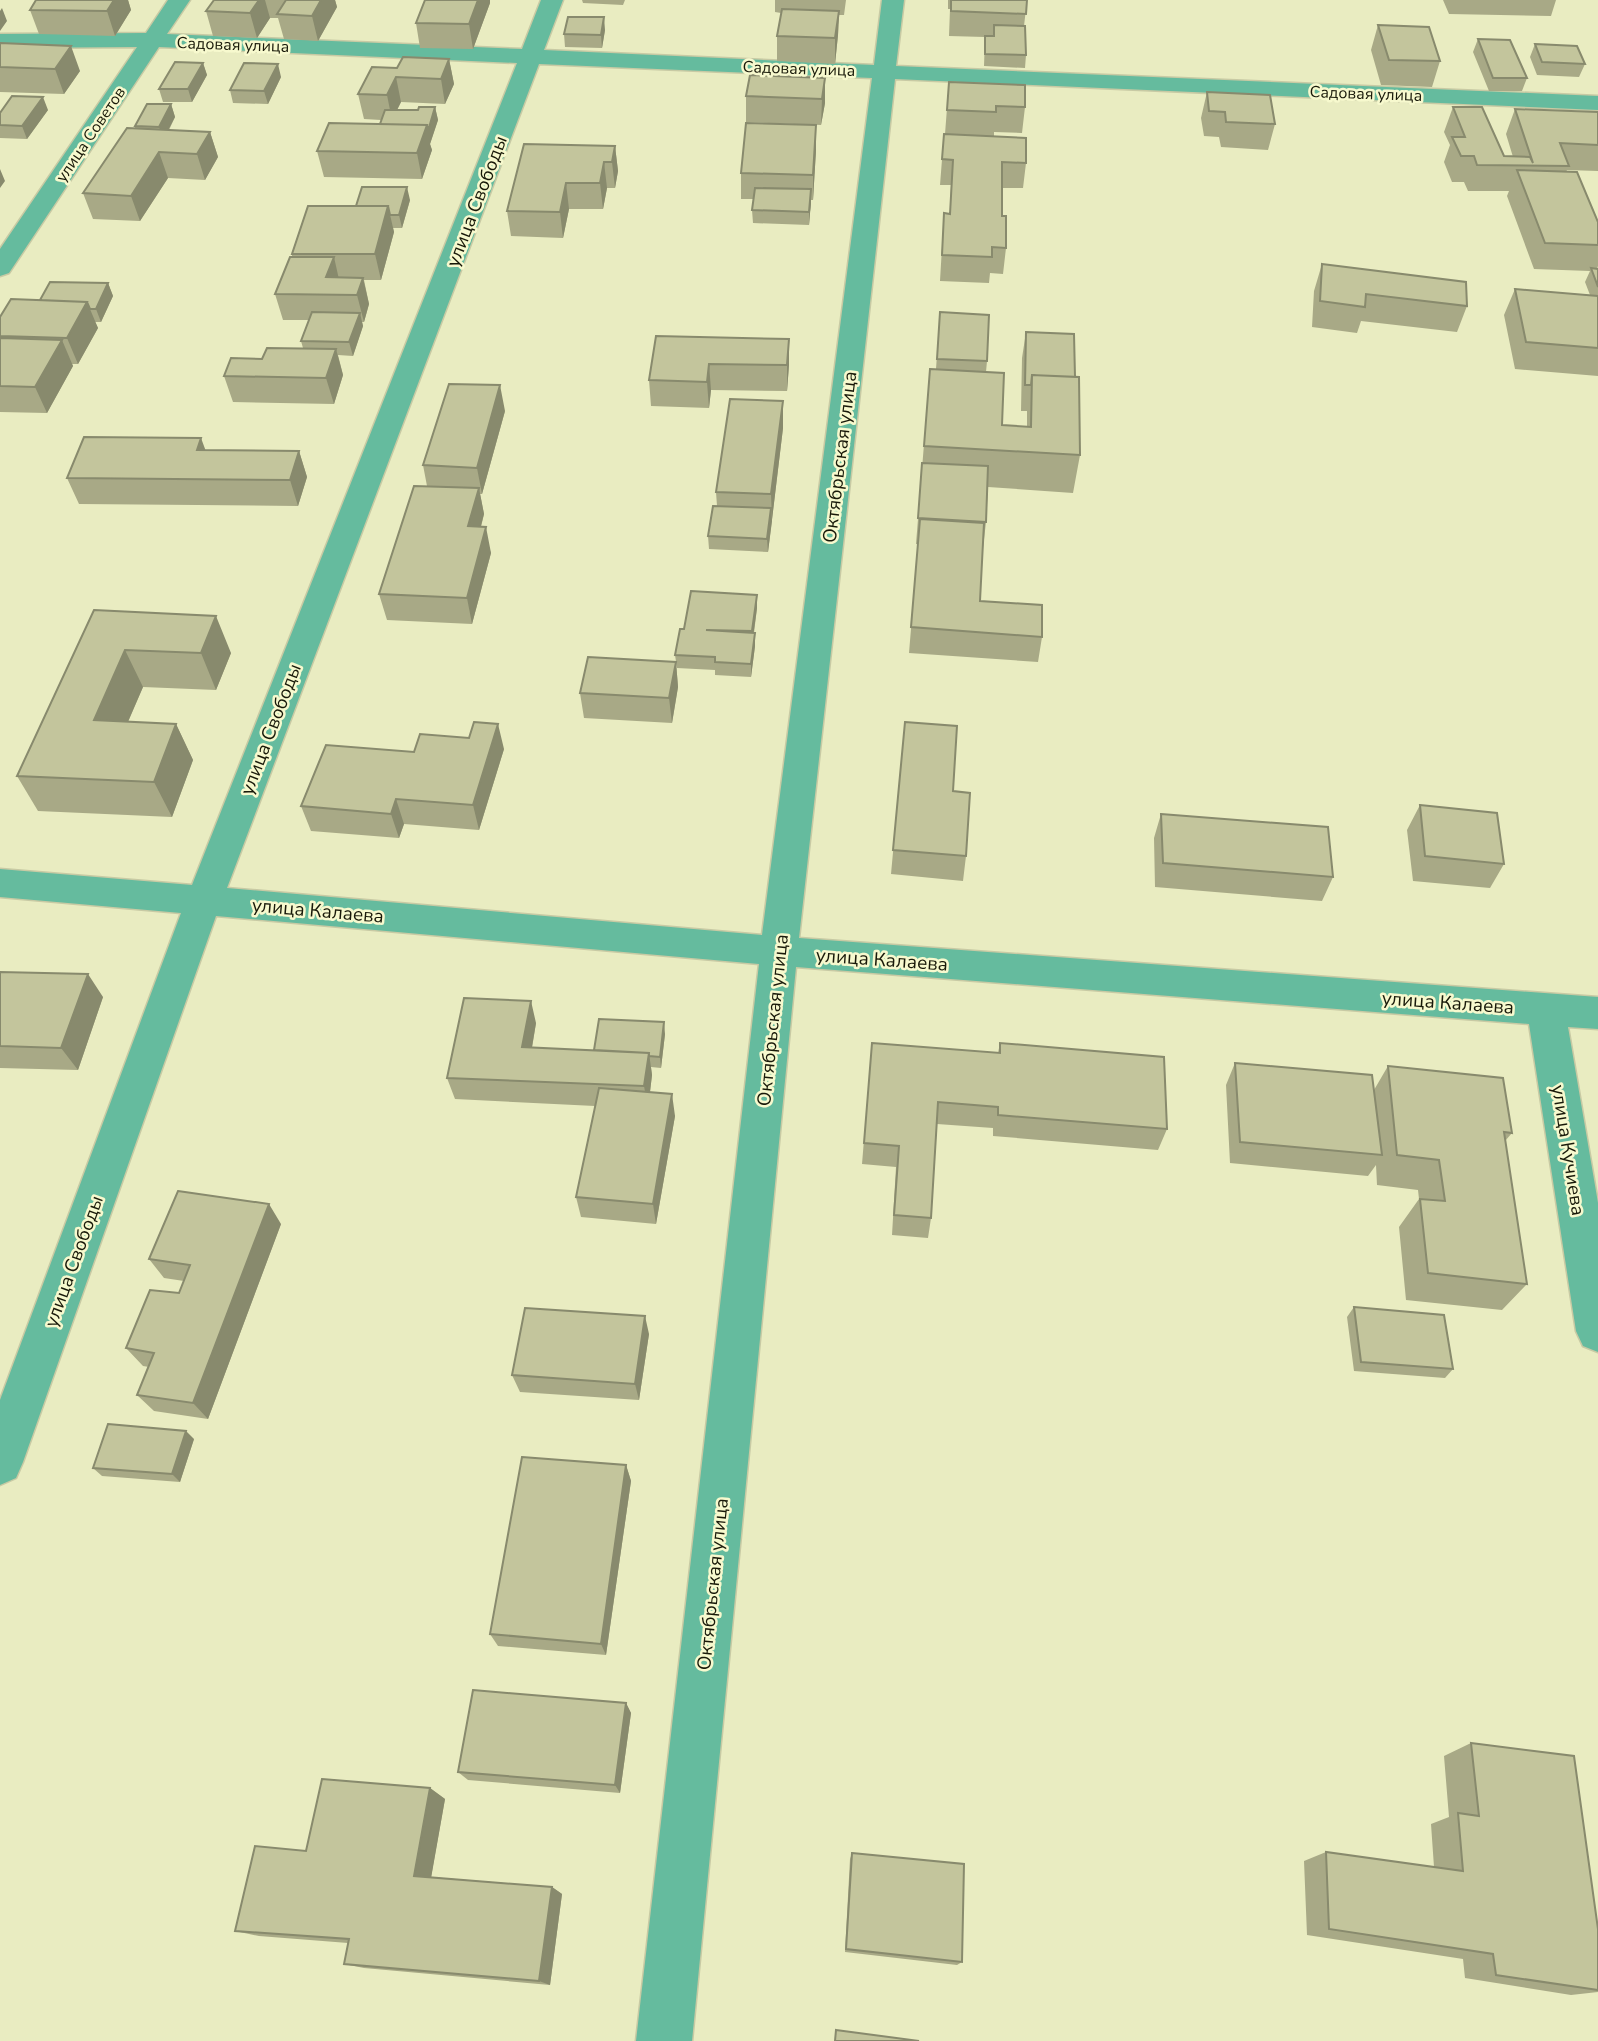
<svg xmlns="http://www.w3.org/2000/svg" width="1598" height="2041" viewBox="0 0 1598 2041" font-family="'Nunito Sans',sans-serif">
	<rect width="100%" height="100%" fill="#e9ecc1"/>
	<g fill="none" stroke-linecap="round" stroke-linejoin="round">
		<g stroke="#c8caa4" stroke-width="3">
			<path id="minor" d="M168 0H190L167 34 522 49 541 0H563L544 50 874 65 882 0H904L896 66 1598 96V110L895 79 799 938 1598 997V1029L1568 1027 1598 1203V1352L1583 1346 1576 1331 1529 1024 796 967 692 2041H636L759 964 216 916 23 1462 16 1478 0 1485V1400L181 913 0 897V869L192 885 517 63 159 47 9 273 0 276V249L137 47 0 48V34L146 33ZM539 64 872 78 762 935 227 888Z"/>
		</g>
		<use href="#minor" fill="#65bb9e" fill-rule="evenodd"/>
	</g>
	<path fill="#a8a986" d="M36 0H128L131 10 115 36 39 34 30 10Z
		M214 0H335L337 7 318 41 284 39 278 18H270L257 38 213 36 206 11Z
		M478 0H490V3L473 49 420 48 416 23Z
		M582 0H625L623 5 583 3Z
		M775 0H846L844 15H839L838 35 835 64 777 61V36L781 13 775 12Z
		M948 0H1027L1024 26 1026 55 1025 68 984 66 985 37 949 36 950 9H948Z
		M1443 0H1556L1551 16 1449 14Z
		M1378 25 1440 61 1432 87 1381 85 1371 50Z
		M605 30 602 48 565 47 564 34Z
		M1478 39 1527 78 1522 91H1489L1473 52Z
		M0 43 80 71 64 94 0 92Z
		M1535 44 1585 64 1579 77 1537 75 1530 57Z
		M449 59 454 84 445 104 401 102 397 110H418L435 107 438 120 430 144 432 150 422 179 324 177 317 151 380 124 381 120 364 119 358 94 397 68Z
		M203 63 207 75 192 102H163L159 89Z
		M281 77 268 104 233 103 230 90Z
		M825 78V103L821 125 746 122V96Z
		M949 82 1025 107 1022 133 994 132V136L1026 163 1023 188H1002V216L1006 248 1003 274 990 273 989 283 940 281 944 213 950 214 951 185H940L944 134H945Z
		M1207 92 1275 124 1268 150 1221 147 1219 137 1204 136 1201 118Z
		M171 104 175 117 169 130 210 132 218 157 205 180 168 178 140 221 93 219 83 193 135 128V126Z
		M1453 107 1504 156 1513 157 1506 134 1515 109 1598 112V171L1567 170 1566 172 1598 222V266L1597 269H1598V376L1515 369 1504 315 1515 289 1590 295 1585 282 1590 271 1534 269 1507 196 1509 191H1468L1464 182H1452L1444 162 1450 145 1444 132Z
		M48 110 27 139 0 138V113Z
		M816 125V150L813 200H811L809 225 753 223 752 210 754 199H741V173Z
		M615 146 618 171 615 188H607L603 209H569L563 238 511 236 507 211Z
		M410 200 402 228H393L394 232 381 280H364L369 304 364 322H362L363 326 353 356 338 355 343 375 334 404 233 402 224 376 262 359 303 348 301 341 309 320H283L275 294 292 257V254L356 206Z
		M1322 264 1467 306 1457 332 1361 321 1357 333 1312 327 1314 291Z
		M108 283 113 296 101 322H95L98 328 78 364H72L73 366 47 413 0 412V317L40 300Z
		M940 312 987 361 986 372 1002 425 1027 427V411H1021L1022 358 1026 332 1075 377 1080 455 1073 493 988 487 986 522 983 548 980 601 1042 637 1038 662 909 653 918 544H916L930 369H936Z
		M789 339V365L787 391 711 390 709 408 651 406 649 380Z
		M783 401V428L768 552 709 549 708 536 717 506 716 492Z
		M505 411 482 494H480L484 514 481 527 491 553 472 624 387 620 379 594 427 486 423 465Z
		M206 450 299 451 307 477 298 506 79 504 67 478Z
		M757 608 754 633H755V646L751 677 715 675V670L677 668 675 655 684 629Z
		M94 610 231 653 216 690 143 687 128 722 176 724 193 760 172 817 38 811 17 776Z
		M676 662 678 687 672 723 584 718 580 693Z
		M905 722 953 791 966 856 963 881 891 874Z
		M504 749 479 830 404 824 399 838 311 831 301 806 414 752Z
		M1420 805 1504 864 1490 888 1413 881 1407 830Z
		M1161 814 1333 877 1322 901 1155 887 1154 838Z
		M0 972 103 997 78 1070 0 1068Z
		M536 1023 532 1048 594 1050 665 1034 661 1068 651 1067 652 1075 650 1092 675 1116 656 1224 581 1217 576 1197 595 1106 455 1099 447 1078Z
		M872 1043 998 1053 1000 1043 1167 1129 1158 1150 993 1136V1128L937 1124 931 1218 928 1238 892 1235 896 1167 862 1164Z
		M1235 1063 1374 1090 1388 1066 1512 1133 1505 1141 1527 1284 1502 1310 1406 1300 1399 1227 1419 1199 1418 1190 1377 1185 1376 1165 1368 1176 1230 1163 1226 1085Z
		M281 1224 208 1419 154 1411 137 1395 149 1367 143 1366 126 1348 179 1293 184 1281 164 1278 149 1259Z
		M1354 1307 1453 1369 1445 1378 1354 1371 1347 1317Z
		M649 1334 639 1400 520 1392 512 1375Z
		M194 1439 180 1482 102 1476 93 1468Z
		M626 1465 631 1481 606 1655 498 1646 490 1634Z
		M626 1703 631 1713 620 1793 468 1780 458 1772Z
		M1471 1743 1598 1929V1992L1571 1995 1465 1978 1463 1959 1307 1935 1304 1861 1326 1852 1434 1867 1431 1824 1449 1817 1444 1756Z
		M430 1788 445 1799 431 1877 552 1887 562 1894 550 1985 364 1968 344 1964 348 1943 259 1936 235 1931 306 1851Z
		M852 1853 962 1962 957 1965 845 1952 850 1859Z"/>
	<path fill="#888a6d" d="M106 0H128L131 10 115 36 107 11Z
		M259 0H265L270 18 257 38 250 13Z
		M321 0H335L337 7 318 41 312 16Z
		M478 0H490V3L473 49 469 24Z
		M2 8 7 21 0 31V11Z
		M839 11 838 35 835 64V38Z
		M604 17 605 30 602 48 601 35Z
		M71 46 80 71 64 94 55 69Z
		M449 59 454 84 445 104 441 79Z
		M203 63 207 75 192 102 188 89Z
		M278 64 281 77 268 104 264 91Z
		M396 77 401 102 392 120 387 95Z
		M825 78V103L821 125 822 99Z
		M43 97 48 110 27 139 22 126Z
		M171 104 175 117 163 140 159 127Z
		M435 107 438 120 430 144 432 150 422 179 417 153 427 125Z
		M816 125V150L813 200V175Z
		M210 132 218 157 205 180 197 154Z
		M615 146 618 171 615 188 612 162Z
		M159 152 168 178 140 221 131 196Z
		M604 162 607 188 603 209 600 183Z
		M0 169 5 181 0 188Z
		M566 183 569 209 563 238 560 212Z
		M407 187 410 200 402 228 399 215Z
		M811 189V202L809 225V212Z
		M388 206 394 232 381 280 375 254Z
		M334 257 340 284 326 277Z
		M363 278 369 304 364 322 357 295Z
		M108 283 113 296 101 322 96 309Z
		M87 302 98 328 78 364 67 338Z
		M360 313 363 326 353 356 349 342Z
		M789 339V365L787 391V365Z
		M62 340 73 366 47 413 35 387Z
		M336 349 343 375 334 404 326 378Z
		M709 364 711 390 709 408 707 382Z
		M500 385 505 411 482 494 477 468Z
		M783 401V428L772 520 771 494Z
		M201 438 211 465 197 450Z
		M299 451 307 477 298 506 290 480Z
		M479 488 484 514 474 552 468 526Z
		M771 508 772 521 768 552 767 539Z
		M486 527 491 553 472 624 467 598Z
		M757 595V608L752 644V631Z
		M216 616 231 653 216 690 201 653Z
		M755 633V646L751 677V664Z
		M125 650 143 687 113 756 94 720Z
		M676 662 678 687 672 723 669 698Z
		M176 724 193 760 172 817 154 782Z
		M498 724 504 749 479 830 473 805Z
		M396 799 404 824 399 838 391 814Z
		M88 974 103 997 78 1070 61 1048Z
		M531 1001 536 1023 528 1070 522 1047Z
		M664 1022 665 1034 661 1068 660 1057Z
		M649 1053 652 1075 648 1108 644 1086Z
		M672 1094 675 1116 656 1224 653 1204Z
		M269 1204 281 1224 208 1419 193 1403Z
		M645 1316 649 1334 639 1400 635 1384Z
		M186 1431 194 1439 180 1482 172 1474Z
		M626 1465 631 1481 606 1655 601 1644Z
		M626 1703 631 1713 620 1793 615 1785Z
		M430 1788 445 1799 430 1884 414 1876Z
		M552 1887 562 1894 550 1985 539 1981Z"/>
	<path fill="#c3c59c" stroke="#888a6d" stroke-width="2" d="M36 0H114L107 11 30 10Z
		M214 0H259L250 13 206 11Z
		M286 0H321L312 16 277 14Z
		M425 0H478L469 24 416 23Z
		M951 0H1027L1026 14 951 11Z
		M782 9 839 11 835 38 777 36Z
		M568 17H604L601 35 564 34Z
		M994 25 1025 26 1026 55 985 54V36H994Z
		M1378 25 1429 27 1440 61 1389 60Z
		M1478 39 1510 40 1527 78H1493Z
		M0 43 71 46 55 69 0 67Z
		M1535 44 1577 46 1585 64 1542 62Z
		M403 57 449 59 441 79 396 77 387 95 358 94 372 67 397 68Z
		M175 62 203 63 188 89H159Z
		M244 63 278 64 264 91 230 90Z
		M750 75 825 78 822 99 746 96Z
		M949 82 1025 85V107L996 106V112L947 110Z
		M1207 92 1270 95 1275 124 1226 122 1225 112 1209 111Z
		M12 96 43 97 22 126 0 125V113Z
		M147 104H171L159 127 135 126Z
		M419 107H435L428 131 427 125 380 124 385 110H418Z
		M1453 107H1482L1504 156 1530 157 1533 163 1515 109 1598 112V145L1560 143 1569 166 1477 165 1474 156H1461L1452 137H1465Z
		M329 123 427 125 417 153 317 151Z
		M746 123 816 125 813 175 741 173Z
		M127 128 210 132 197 154 159 152 131 196 83 193Z
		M944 134 1026 138V163L1002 162V216H1006V248L992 247V257L942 255 944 213 950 214 953 160 942 159Z
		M524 144 615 146 612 162H604L600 183H566L560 212 507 211Z
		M1517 170 1577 172 1598 222V245L1545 243Z
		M362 187H407L399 215H390L388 206H356Z
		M755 188 811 189 809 212 752 210Z
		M308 206H388L375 254H292Z
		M290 257H334L326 277 363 278 357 295 275 294Z
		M1322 264 1466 282 1467 306 1366 294 1365 307 1320 301Z
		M1591 268 1598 269V287Z
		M50 282 108 283 96 309H90L87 302 40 300Z
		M1515 289 1598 296V348L1526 342Z
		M11 299 87 302 67 338 0 336V317Z
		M312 312 360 313 349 342 301 341Z
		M940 312 989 315 987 361 937 359Z
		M1026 332 1074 334 1075 377 1032 375 1031 385H1025Z
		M656 336 789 339 787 365 709 364 707 382 649 380Z
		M0 338 62 340 35 387 0 386Z
		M267 348 336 349 326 378 224 376 231 358 262 359Z
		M930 369 1004 373 1002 425 1031 427 1032 375 1079 377 1080 455 924 446Z
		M449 384 500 385 477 468 423 465Z
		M730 399 783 401 771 494 716 492Z
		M84 437 201 438 197 450 299 451 290 480 67 478Z
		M922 463 988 466 986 522 918 518Z
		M414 486 479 488 468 526 486 527 467 598 379 594Z
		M713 506 771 508 767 539 708 536Z
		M920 519 984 523 980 601 1042 605V637L911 627Z
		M691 591 757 595 752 631 706 630 755 633 751 664 715 662V657L675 655 680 629H684Z
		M94 610 216 616 201 653 125 650 94 720 176 724 154 782 17 776Z
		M588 657 676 662 669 698 580 693Z
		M474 722 498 724 473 805 396 799 391 814 301 806 326 745 414 752 420 734 469 738Z
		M905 722 957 726 953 791 970 793 966 856 893 850Z
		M1420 805 1497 813 1504 864 1425 856Z
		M1161 814 1328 827 1333 877 1163 863Z
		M0 972 88 974 61 1048 0 1046Z
		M464 998 531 1001 522 1047 649 1053 644 1086 447 1078Z
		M599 1019 664 1022 660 1057 649 1056V1053L594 1050Z
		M872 1043 1000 1053V1043L1164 1057 1167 1129 998 1115V1107L938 1102 931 1218 894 1215 899 1146 864 1143Z
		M1235 1063 1372 1075 1382 1155 1240 1142Z
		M1388 1066 1503 1078 1512 1133 1504 1132 1527 1284 1428 1273 1420 1199 1445 1201 1439 1160 1397 1155Z
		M599 1088 672 1094 653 1204 576 1197Z
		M178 1191 269 1204 193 1403 137 1395 154 1353 126 1348 150 1290 179 1293 190 1265 149 1259Z
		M1354 1307 1444 1315 1453 1369 1361 1362Z
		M525 1308 645 1316 635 1384 512 1375Z
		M108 1424 186 1431 172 1474 93 1468Z
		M522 1457 626 1465 601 1644 490 1634Z
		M473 1690 626 1703 615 1785 458 1772Z
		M1471 1743 1574 1756 1598 1929V1990L1496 1975 1493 1954 1329 1929 1326 1852 1463 1871 1458 1813 1479 1816Z
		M322 1779 430 1788 414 1876 552 1887 539 1981 344 1964 349 1939 235 1931 255 1846 306 1851Z
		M852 1853 964 1864 962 1962 846 1949Z
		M836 2030 919 2041H835Z"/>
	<g text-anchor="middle" stroke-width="5" stroke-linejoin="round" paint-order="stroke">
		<g font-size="16" fill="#181909" stroke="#f7f9ce">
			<text transform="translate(233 44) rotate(2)" y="6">Садовая улица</text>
			<text transform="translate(799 68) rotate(2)" y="6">Садовая улица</text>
			<text transform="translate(1366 93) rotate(2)" y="6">Садовая улица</text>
			<text transform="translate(90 134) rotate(-56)" y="6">улица Советов</text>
		</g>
		<g font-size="19" fill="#181909" stroke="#f7f9ce">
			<text transform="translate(476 201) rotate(-69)" y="7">улица Свободы</text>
			<text transform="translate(839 457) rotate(-83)" y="7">Октябрьская улица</text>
			<text transform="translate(270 729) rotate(-69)" y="7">улица Свободы</text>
			<text transform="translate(318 910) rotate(5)" y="7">улица Калаева</text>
			<text transform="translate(882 959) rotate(4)" y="7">улица Калаева</text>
			<text transform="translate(1448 1002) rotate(4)" y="7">улица Калаева</text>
			<text transform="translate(772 1020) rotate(-84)" y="7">Октябрьская улица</text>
			<text transform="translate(1569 1150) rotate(81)" y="7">улица Кучиева</text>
			<text transform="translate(73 1261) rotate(-70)" y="7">улица Свободы</text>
			<text transform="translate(712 1584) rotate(-84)" y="7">Октябрьская улица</text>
		</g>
	</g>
</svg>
